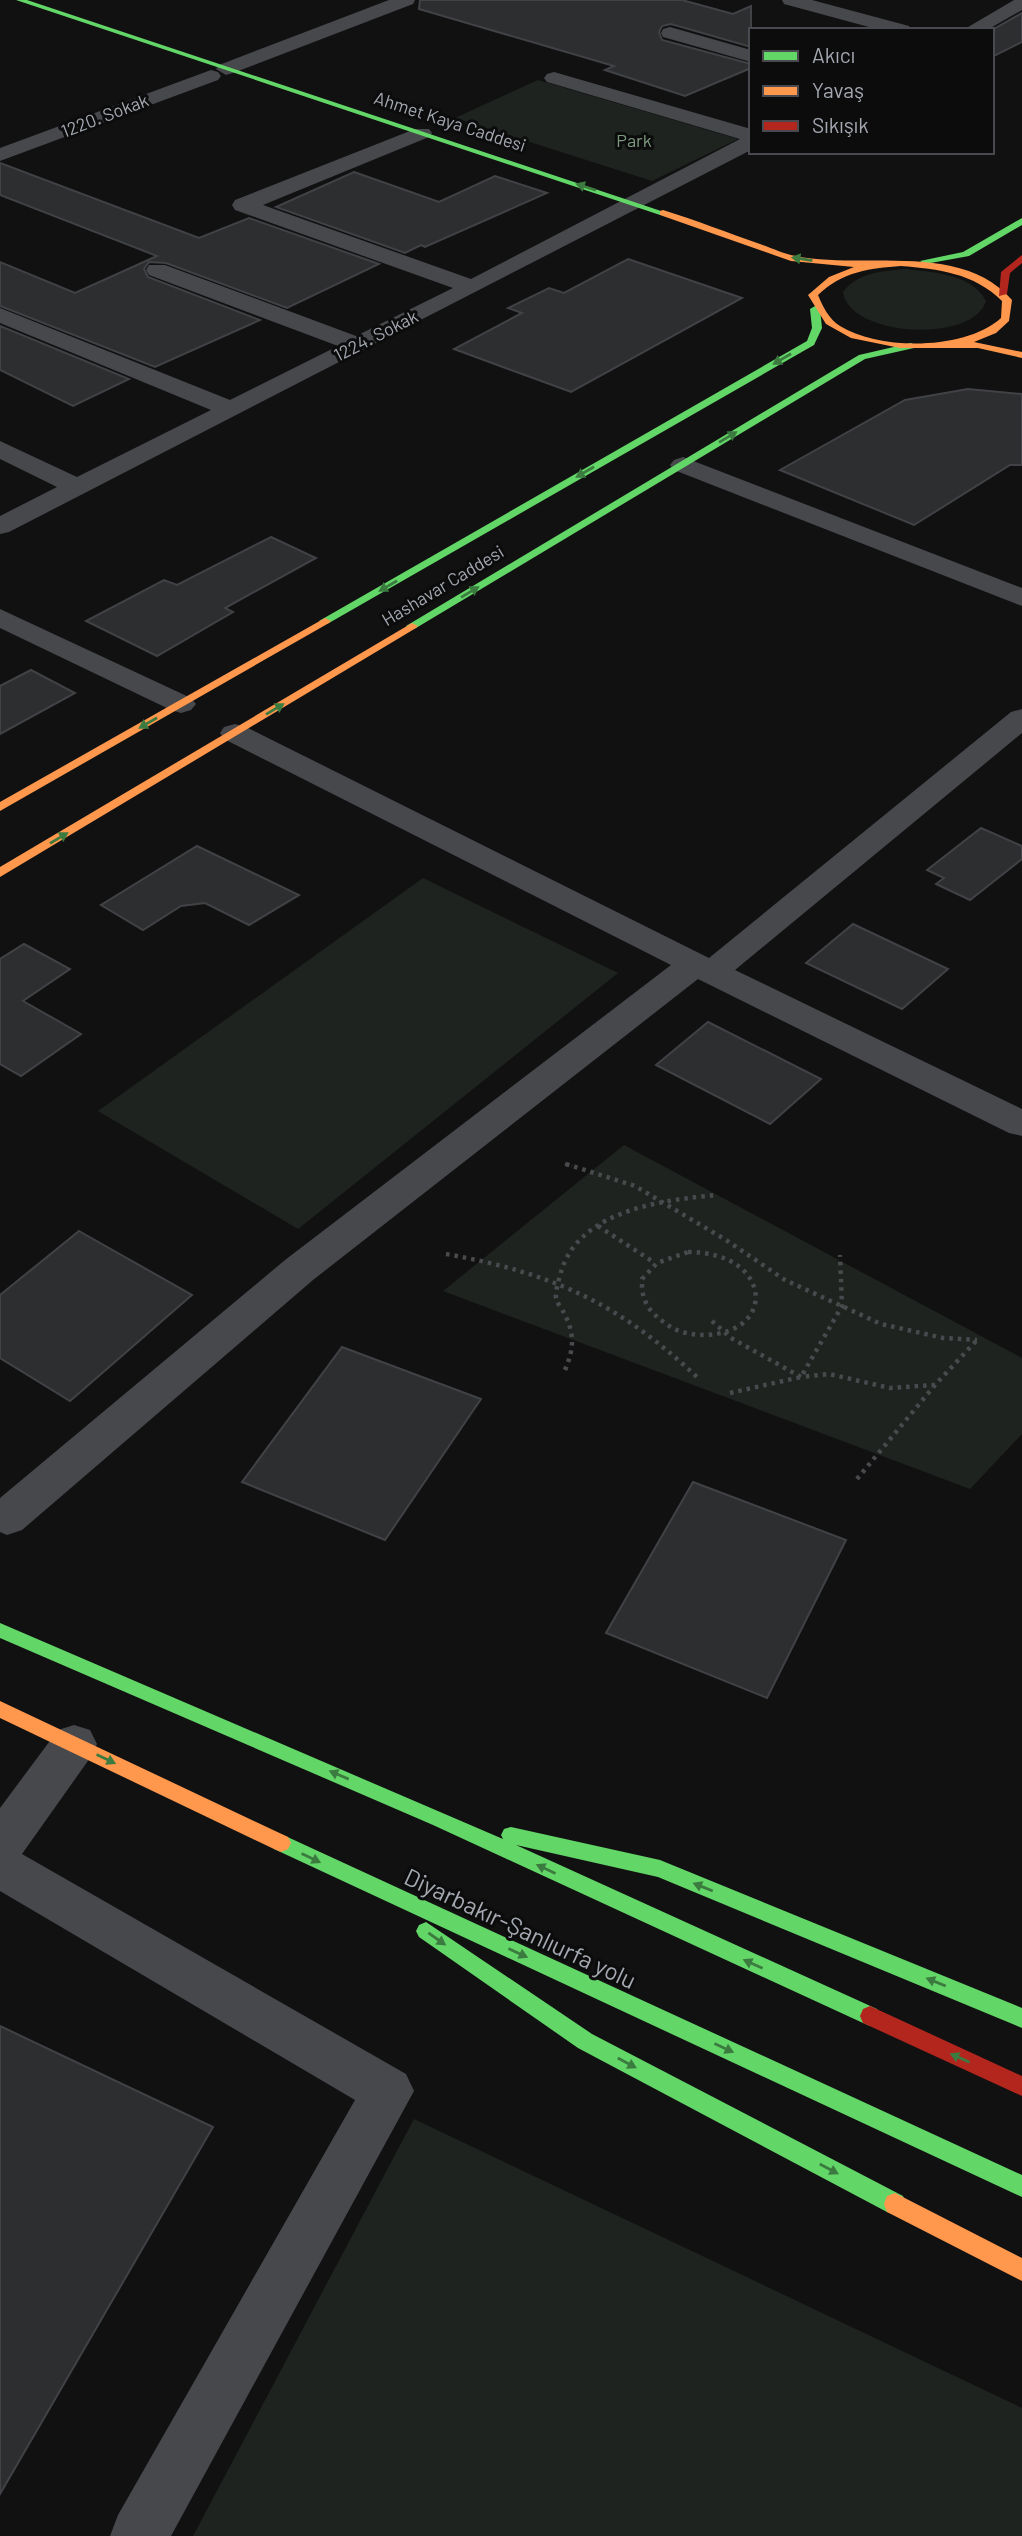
<svg xmlns="http://www.w3.org/2000/svg" width="1022" height="2536" viewBox="0 0 1022 2536" font-family="Barlow,sans-serif">
	<rect width="100%" height="100%" fill="#111112"/>
	<path fill="#1e231f" d="M538 80 738 139 652 181 455 118Z
		M906 269C935 273 971 273 986 301 973 344 849 337 843 292 858 272 883 271 906 269Z
		M423 878 618 973 298 1229 98 1111Z
		M624 1145 1022 1358V1434L970 1489 443 1291Z
		M414 2119 1022 2408V2536H193Z"/>
	<path fill="#2d2e2f" stroke="#414245" stroke-width="2" d="M420 0H682L733 14 751 6V47L671 24 662 26 659 32 662 40 751 64V68L685 96 605 70 614 66 419 9Z
		M1022 13V42L992 57V30Z
		M0 163 199 238 249 218 379 264 287 308 166 263 149 262 144 269 148 277 260 320 155 367 0 306V262L75 293 157 256 0 195Z
		M354 172 439 202 495 176 547 193 425 247 421 245 405 253 276 207Z
		M628 259 742 298 571 392 454 349 522 313 508 308 549 288 564 293Z
		M0 326 129 379 73 406 0 370Z
		M968 389 1022 394V465H1010L914 525 780 470 905 400Z
		M271 537 316 558 225 608 233 612 157 656 86 621 164 580 177 585Z
		M31 670 75 693 0 734V686Z
		M981 828 1022 846V859L970 900 936 884 944 878 927 870Z
		M197 846 299 895 249 925 205 903 181 906 143 930 101 905Z
		M853 924 948 969 902 1009 806 963Z
		M24 944 70 969 23 1001 81 1034 21 1076 0 1064V959Z
		M708 1022 821 1079 770 1124 656 1065Z
		M79 1231 192 1295 70 1401 0 1358V1295Z
		M342 1347 481 1399 385 1540 242 1482Z
		M693 1482 846 1540 767 1698 606 1633Z
		M0 2026 213 2127 0 2494Z"/>
	<g fill="none" stroke-linecap="round" stroke-linejoin="round">
		<path stroke="#494a4d" stroke-width="3.5" stroke-dasharray="2.5 4.5" stroke-linecap="butt" d="M565 1164 572 1166"/>
		<path stroke="#494a4d" stroke-width="4.5" stroke-dasharray="3.5 5" stroke-linecap="butt" d="M566 1164 635 1186 726 1240 785 1280 881 1324 943 1338 977 1340
			M598 1226 655 1263
			M688 1252C772 1252 778 1333 705 1335 691 1335 676 1332 665 1323 648 1311 641 1300 642 1279L657 1263Z
			M446 1254C552 1273 619 1303 698 1378
			M712 1321 731 1338 801 1377 829 1374 890 1388 935 1385
			M565 1370C574 1349 575 1334 564 1313 562 1309 557 1303 556 1299 555 1292 559 1279 561 1272 579 1210 663 1200 717 1195
			M730 1393 801 1377 842 1306 840 1255
			M857 1479 935 1385 977 1340"/>
		<path fill="#47484b" fill-rule="evenodd" d="M389 0H415L413 4 233 73 226 75 216 69 219 65Z
			M782 0H812L909 26 911 30H880L784 4Z
			M1014 0H1022V10L987 30H963Z
			M670 27 751 50V62L663 37 661 33 663 29Z
			M211 70 218 72 221 76 218 80 0 161V148Z
			M554 72 751 129V150L9 532 0 534V516L57 487 0 459V441L77 477 211 410 0 323V308L230 400 338 346 149 275 146 270 149 265H165L356 336 453 288 235 210 232 205 235 200 415 129H429L432 133 429 137 263 205 471 279 740 139 547 82 544 78 547 74Z
			M683 457 1022 588V606L674 470 670 465 674 460Z
			M0 609 191 698 196 704 191 710 181 713 171 710 0 628Z
			M1022 709V733L735 970 1022 1109V1136L1009 1133 698 979 313 1280 22 1530 7 1535 0 1532V1498L285 1260 671 965 224 739 220 733 224 727 235 724 246 727 709 958 1011 712Z
			M74 1725 90 1730 97 1744 90 1758 22 1854 406 2074 414 2091 171 2536H110L118 2515 355 2100 0 1891V1808L58 1730Z"/>
		<path fill="#63d668" fill-rule="evenodd" d="M16 0H27L667 213 660 215Z
			M1022 218V225L969 256 925 264 920 261 963 252Z
			M815 306 820 309 822 328 814 345 329 623 325 624 319 621 807 341 812 328 810 309Z
			M911 343 916 346 914 348 865 359 416 628 412 629 406 626 859 355Z
			M0 1623 503 1839 501 1835 504 1829 511 1827 660 1860 1022 2008V2028L658 1877 516 1845 877 2009 880 2016 877 2023 870 2026 863 2023 433 1825 0 1638Z
			M281 1834 1022 2175V2197L274 1849 271 1843 274 1837Z
			M426 1922 592 2034 903 2196 906 2204 903 2212 895 2215 887 2212 578 2048 419 1937 416 1931 419 1925Z"/>
		<path fill="#ff974d" fill-rule="evenodd" d="M663 210C696 220 728 233 760 244 772 248 784 254 796 256 863 270 961 241 1012 300L1009 321 996 333 974 342 1022 352V358L978 348H900L851 338 826 324 808 295 829 277 854 267 791 261 660 215V211ZM901 266C938 269 974 273 1002 301L1001 318C966 350 880 351 840 326 829 319 823 307 818 295 842 272 869 268 901 266Z
			M325 618 331 621 329 623 0 811V802Z
			M412 623 418 626 416 628 0 877V867Z
			M0 1701 288 1837 291 1843 288 1849 281 1852 274 1849 0 1718Z
			M895 2193 1022 2258V2281L887 2212 884 2204 887 2196Z"/>
		<path fill="#b3261e" fill-rule="evenodd" d="M1022 255V263L1010 273 1007 294 999 296 1001 272Z
			M870 2006 1022 2076V2096L863 2023 860 2016 863 2009Z"/>
	</g>
	<defs><path id="oneway-solid" d="M-6-.8H1V-3.2L6.5 0L1 3.2V.8H-6Z" transform="scale(1.75)"/></defs>
	<g fill="#3c7b3f">
		<use href="#oneway-solid" transform="translate(586 187) rotate(-162)"/>
		<use href="#oneway-solid" transform="translate(802 259) rotate(-171)"/>
		<use href="#oneway-solid" transform="translate(782 359) rotate(150)"/>
		<use href="#oneway-solid" transform="translate(728 437) rotate(-31)"/>
		<use href="#oneway-solid" transform="translate(585 472) rotate(150)"/>
		<use href="#oneway-solid" transform="translate(388 586) rotate(150)"/>
		<use href="#oneway-solid" transform="translate(470 592) rotate(-31)"/>
		<use href="#oneway-solid" transform="translate(275 709) rotate(-31)"/>
		<use href="#oneway-solid" transform="translate(148 723) rotate(150)"/>
		<use href="#oneway-solid" transform="translate(59 838) rotate(-31)"/>
		<use href="#oneway-solid" transform="translate(106 1759) rotate(26)"/>
		<use href="#oneway-solid" transform="translate(339 1775) rotate(-157)"/>
		<use href="#oneway-solid" transform="translate(311 1858) rotate(26)"/>
		<use href="#oneway-solid" transform="translate(546 1869) rotate(-155)"/>
		<use href="#oneway-solid" transform="translate(703 1887) rotate(-158)"/>
		<use href="#oneway-solid" transform="translate(437 1939) rotate(35)"/>
		<use href="#oneway-solid" transform="translate(518 1953) rotate(25)"/>
		<use href="#oneway-solid" transform="translate(753 1964) rotate(-156)"/>
		<use href="#oneway-solid" transform="translate(936 1982) rotate(-158)"/>
		<use href="#oneway-solid" transform="translate(724 2048) rotate(25)"/>
		<use href="#oneway-solid" transform="translate(960 2058) rotate(-156)"/>
		<use href="#oneway-solid" transform="translate(627 2063) rotate(28)"/>
		<use href="#oneway-solid" transform="translate(829 2169) rotate(28)"/>
	</g>
	<g text-anchor="middle" stroke-width="6" stroke-linejoin="round" paint-order="stroke">
		<g font-size="18" fill="#a4a8b1" stroke="#0c0c0d">
			<text transform="translate(105 116) rotate(-21)" y="6">1220. Sokak</text>
			<text transform="translate(450 122) rotate(18)" y="6">Ahmet Kaya Caddesi</text>
			<text transform="translate(376 336) rotate(-27)" y="6">1224. Sokak</text>
			<text transform="translate(443 586) rotate(-31)" y="6">Hashavar Caddesi</text>
		</g>
		<g font-size="18" fill="#7d9a7e" stroke="#0c0c0d">
			<text x="634" y="147">Park</text>
		</g>
		<g font-size="24" fill="#a4a8b1" stroke="#0c0c0d">
			<text transform="translate(520 1929) rotate(25)" y="8">Diyarbakır-Şanlıurfa yolu</text>
		</g>
	</g>
	<rect x="749" y="28" width="245" height="126" fill="#0c0c0d" stroke="#494a4f" stroke-width="2"/>
	<rect x="763" y="51" width="35" height="10" fill="#63d668" stroke="#494a4f" stroke-width="2"/>
	<text x="812" y="63" font-size="21" fill="#a4a8b1">Akıcı</text>
	<rect x="763" y="86" width="35" height="10" fill="#ff974d" stroke="#494a4f" stroke-width="2"/>
	<text x="812" y="98" font-size="21" fill="#a4a8b1">Yavaş</text>
	<rect x="763" y="121" width="35" height="10" fill="#b3261e" stroke="#494a4f" stroke-width="2"/>
	<text x="812" y="133" font-size="21" fill="#a4a8b1">Sıkışık</text>
</svg>
